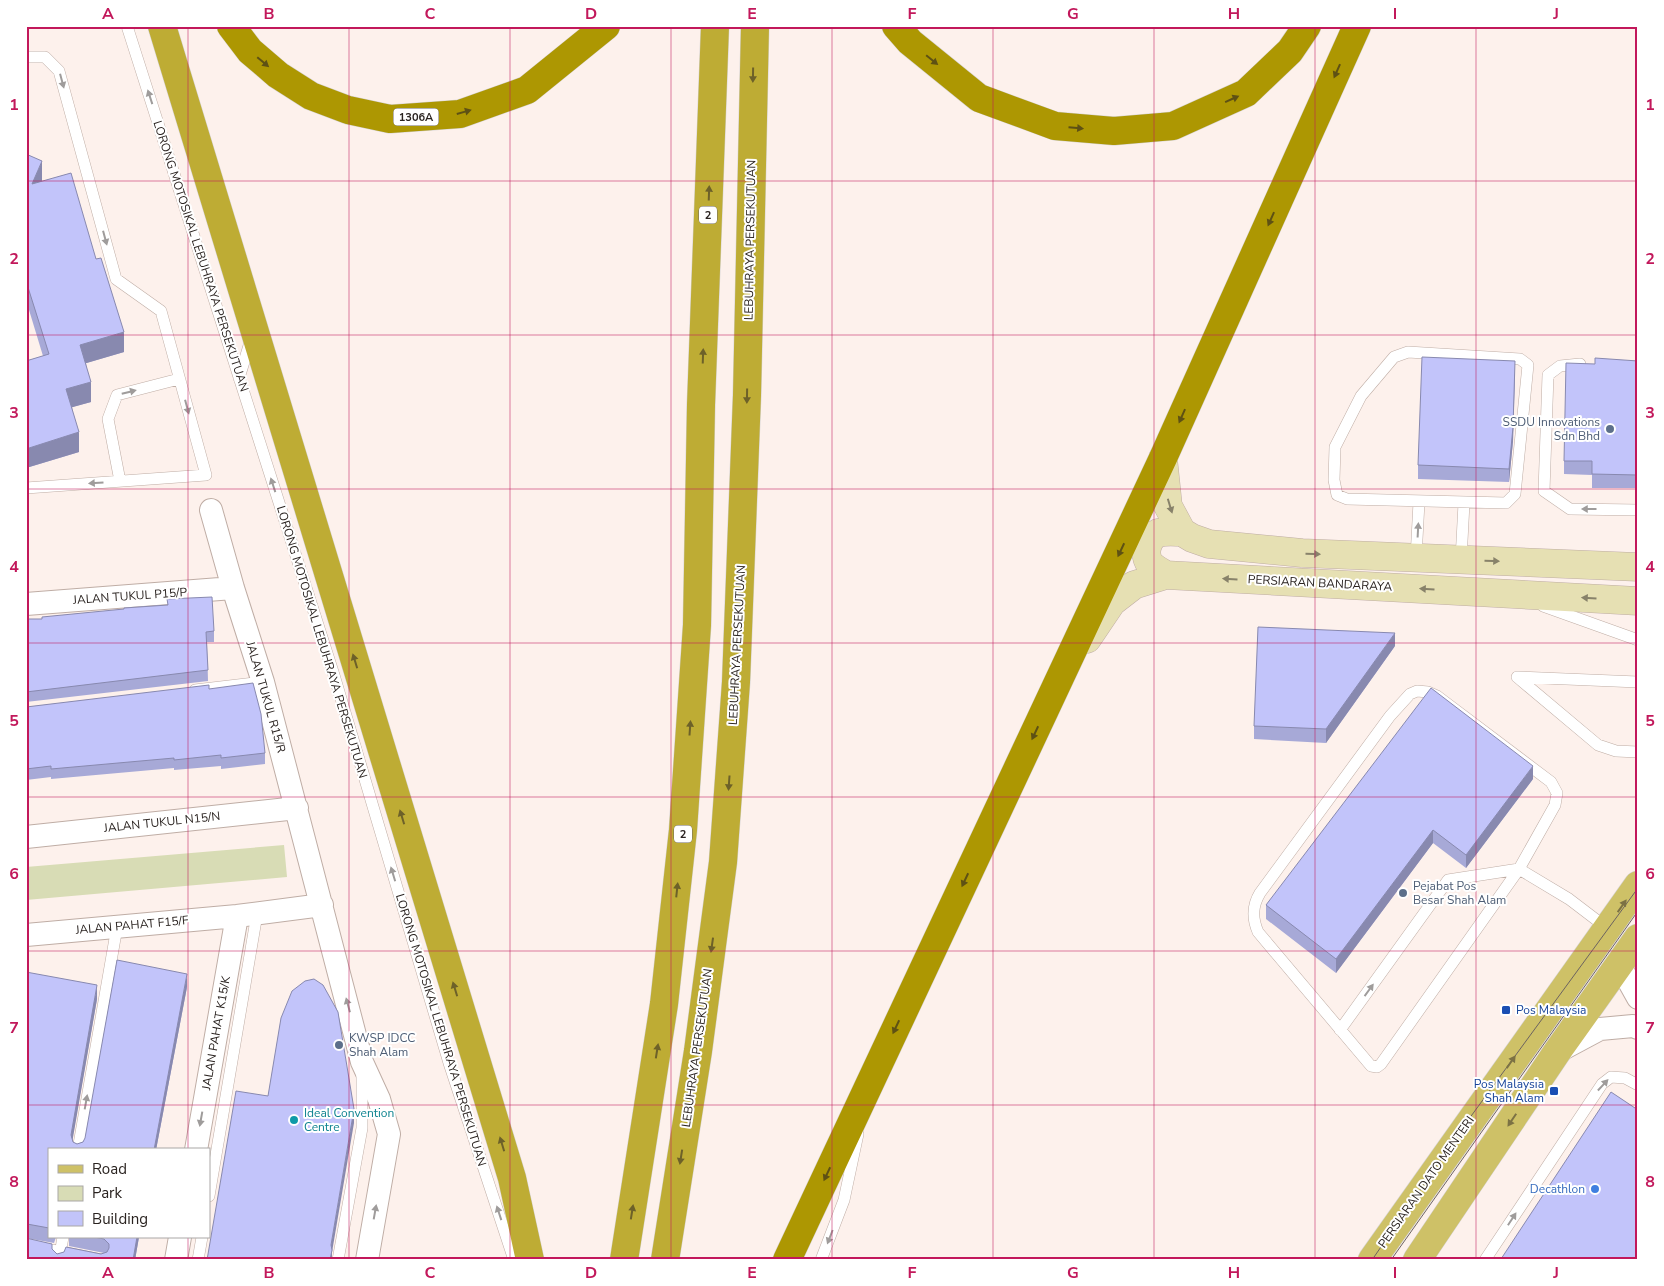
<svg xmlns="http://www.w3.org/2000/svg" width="1664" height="1286" viewBox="0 0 1664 1286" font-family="'Nunito Sans',sans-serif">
	<rect width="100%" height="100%" fill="#fdf1ec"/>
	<path fill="#d8dcb5" d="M284 845 287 877 26 900V867Z"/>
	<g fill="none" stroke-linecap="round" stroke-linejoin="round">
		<g stroke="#bfada5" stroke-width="12">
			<path id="service" d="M127 26 334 675 449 1063 514 1260
				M26 57H45L59 71 116 279 161 311 206 475 26 488
				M1408 352 1520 359 1528 365 1515 494 1506 503 1347 499 1337 495 1334 480 1335 447 1361 396 1394 357Z
				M1580 364 1560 366 1548 375 1544 491 1570 509 1638 510
				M239 378 251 339
				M120 481 108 419 117 395 179 379
				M1416 558 1419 502
				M1461 560 1464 503
				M1543 606 1638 640
				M1517 677 1598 745 1616 751 1638 752
				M1517 677 1638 682
				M195 690 263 682
				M1417 691 1428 692 1437 696 1551 782 1557 793 1555 805 1519 869 1381 1064 1377 1067 1371 1066 1258 932C1252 918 1252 906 1260 893L1390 716 1410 694Z
				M1340 1030 1448 880 1519 869 1569 899 1607 928
				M78 1150 117 927
				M209 1196 257 914
				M26 1245 102 1260
				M59 1260 63 1237
				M198 1260 202 1237
				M338 1260 362 1128V1074
				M821 1260 844 1200 858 1134
				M1485 1260 1602 1084 1611 1077 1625 1078 1638 1085"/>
		</g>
		<g stroke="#bfada5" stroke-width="24">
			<path id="minor" d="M211 510 233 588 263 682 362 1062 379 1099 389 1134 367 1260
				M26 604 233 588
				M26 837 297 808
				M26 935 237 916 322 905
				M1619 964 1638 998
				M1557 1052 1600 1029 1633 1026 1638 1028
				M196 1150 237 916
				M176 1260 180 1237"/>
		</g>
		<g stroke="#bfada5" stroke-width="29">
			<path id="secondary" d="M1163 458 1168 506 1182 532 1192 538 1209 544 1302 553 1638 567
				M1166 575C1161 572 1155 569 1150 564 1143 554 1147 538 1158 533 1165 531 1175 532 1182 532
				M1087 639 1112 602 1134 585 1166 575 1638 601"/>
		</g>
		<g stroke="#d4d3d2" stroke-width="29">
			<path id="primary" d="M1372 1260 1638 885
				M1417 1260 1557 1052 1638 938"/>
		</g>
		<g stroke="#d4d3d2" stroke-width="29">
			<path id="trunk" d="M162 26 512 1178 530 1260
				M624 1260 664 1004 683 830 697 625 701 405 715 26
				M665 1260 698 1051 723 862 736 682 747 395 755 26"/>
		</g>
		<g stroke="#d4d3d2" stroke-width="29">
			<path id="motorway" d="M231 26 250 51 278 75 311 96 348 110 390 119 460 114 527 90 606 26
				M896 26 910 42 979 98 1055 126 1114 131 1173 126 1246 93 1290 51 1307 26
				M787 1260 1163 458 1357 26"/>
		</g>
		<use href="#service" stroke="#fff" stroke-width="11"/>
		<use href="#minor" stroke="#fff" stroke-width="22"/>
		<use href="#secondary" stroke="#e6e0b3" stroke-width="28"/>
		<use href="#primary" stroke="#cec167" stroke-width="28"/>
		<use href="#trunk" stroke="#beac34" stroke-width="28"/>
		<use href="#motorway" stroke="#ad9702" stroke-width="28"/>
		<path stroke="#6c6360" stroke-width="1" d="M1372 1260 1466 1123 1638 888
			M1391 1260 1638 911"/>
	</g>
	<path fill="#a7a9d7" d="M26 154 42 181 124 352 86 363 91 402 72 407 79 452 26 468V361L43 356 26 300Z
		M1638 361V488H1592V475L1564 474V461L1595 364Z
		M1515 374 1513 441 1509 482 1418 479V465Z
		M26 619 214 631V642H207L208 681 26 702Z
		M1395 646 1326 743 1254 739V726Z
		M209 689 265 753V764L221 769V766L174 770V768L51 779V777L26 780V707Z
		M1533 779 1466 868 1433 843 1336 973 1266 919V905Z
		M26 972 97 999 72 1140 73 1142 77 1144 83 1142 187 987 156 1150H49V1237H56L54 1243 26 1238 52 1249 57 1254H101L104 1253 69 1246V1237H139L135 1260H26Z"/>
	<path fill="#8889af" d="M42 161V181L32 204V184Z
		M124 332V352L80 365V345Z
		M1515 361 1513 441 1509 482V469Z
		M91 382V402L66 409V389Z
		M79 432V452L26 468V449Z
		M1395 633V646L1326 743V729Z
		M1533 766V779L1466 868V855Z
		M1433 830V843L1336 973V959Z
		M187 974V987L156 1150H154Z
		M97 985V999L71 1149V1135Z
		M354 1109V1123L332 1252V1260H330L331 1245Z
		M27 1224V1238H26V1225Z
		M137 1237H139L135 1260H133Z"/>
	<path fill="#c2c4fa" stroke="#8889af" d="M26 154 42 161 32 184 71 173 96 259 101 258 124 332 80 345 91 382 66 389 79 432 26 449V361L49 354 26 281Z
		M1422 357 1515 361 1513 427 1509 469 1418 465Z
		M1595 358 1638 361V475L1592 474V461H1564L1566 363 1595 364Z
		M212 597 214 631 206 632 208 670 26 692V619H42V617L124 609V608L168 605 167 599Z
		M1258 627 1395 633 1326 729 1254 726Z
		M253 683 261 714 265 753 221 758V755L174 760V758L51 769V766L26 769V707L209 685V689Z
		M1431 688 1533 766 1466 855 1433 830 1336 959 1266 905Z
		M117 960 187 974 154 1150H49V1228L27 1224 26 1225V972L97 985 71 1135 73 1142 77 1144 83 1142 85 1138Z
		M314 979 323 985 338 1012 354 1109 331 1245 332 1250 330 1260H207L236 1091 268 1096 281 1018 292 991 305 981Z
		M1611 1092 1638 1110V1260H1502L1501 1259Z
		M94 1237H137L133 1260H26V1238L52 1244V1249L57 1254 64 1252 66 1247 101 1254 107 1252 109 1248V1244L104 1239Z"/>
	<defs><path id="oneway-solid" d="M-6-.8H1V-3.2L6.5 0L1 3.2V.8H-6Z" transform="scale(1.25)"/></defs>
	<g fill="#5e5114">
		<use href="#oneway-solid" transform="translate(932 60) rotate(39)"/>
		<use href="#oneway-solid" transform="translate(263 62) rotate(40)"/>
		<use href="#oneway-solid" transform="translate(1337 71) rotate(114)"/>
		<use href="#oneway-solid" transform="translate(1232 99) rotate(-24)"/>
		<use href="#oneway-solid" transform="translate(464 112) rotate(-16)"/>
		<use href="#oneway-solid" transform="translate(1076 128) rotate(5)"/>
		<use href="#oneway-solid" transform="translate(1271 219) rotate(114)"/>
		<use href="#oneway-solid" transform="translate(1182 416) rotate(114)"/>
		<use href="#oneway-solid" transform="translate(1121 550) rotate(115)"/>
		<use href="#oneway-solid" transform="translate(1035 733) rotate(115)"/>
		<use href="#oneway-solid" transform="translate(965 880) rotate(115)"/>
		<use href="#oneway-solid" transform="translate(896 1027) rotate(115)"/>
		<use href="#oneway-solid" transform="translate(827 1174) rotate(115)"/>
	</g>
	<g fill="#6d6129">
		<use href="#oneway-solid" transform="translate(753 75) rotate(91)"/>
		<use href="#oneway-solid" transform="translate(709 193) rotate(-88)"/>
		<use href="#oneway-solid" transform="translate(703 356) rotate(-88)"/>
		<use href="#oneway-solid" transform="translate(747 396) rotate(91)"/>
		<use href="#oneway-solid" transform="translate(355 661) rotate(-107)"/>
		<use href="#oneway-solid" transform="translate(690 728) rotate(-86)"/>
		<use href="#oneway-solid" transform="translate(729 783) rotate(94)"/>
		<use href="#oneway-solid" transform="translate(402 817) rotate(-107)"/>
		<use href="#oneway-solid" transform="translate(677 890) rotate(-84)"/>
		<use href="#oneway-solid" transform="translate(712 945) rotate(98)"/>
		<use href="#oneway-solid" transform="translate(455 989) rotate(-107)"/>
		<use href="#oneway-solid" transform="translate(657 1051) rotate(-81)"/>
		<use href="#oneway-solid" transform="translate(502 1144) rotate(-107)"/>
		<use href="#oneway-solid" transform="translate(681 1157) rotate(99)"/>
		<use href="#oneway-solid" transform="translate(632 1212) rotate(-81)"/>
	</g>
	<g fill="#9f9c9b">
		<use href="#oneway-solid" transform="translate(62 81) rotate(75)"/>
		<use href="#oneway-solid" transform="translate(150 97) rotate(-108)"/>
		<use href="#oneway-solid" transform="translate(105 238) rotate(75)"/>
		<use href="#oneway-solid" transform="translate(129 392) rotate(-14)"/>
		<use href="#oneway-solid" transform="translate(187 407) rotate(75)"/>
		<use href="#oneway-solid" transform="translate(96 483) rotate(176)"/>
		<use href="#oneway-solid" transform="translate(273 485) rotate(-108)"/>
		<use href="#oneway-solid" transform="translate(1589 509) rotate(-180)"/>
		<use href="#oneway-solid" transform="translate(1418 530) rotate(-87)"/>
		<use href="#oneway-solid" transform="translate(393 874) rotate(-107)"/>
		<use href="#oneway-solid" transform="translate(1369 990) rotate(-54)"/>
		<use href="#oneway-solid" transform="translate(348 1005) rotate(-105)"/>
		<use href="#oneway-solid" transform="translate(1603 1085) rotate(-47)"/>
		<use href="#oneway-solid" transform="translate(86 1102) rotate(-80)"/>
		<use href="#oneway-solid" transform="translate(201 1119) rotate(100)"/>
		<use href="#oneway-solid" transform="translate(375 1212) rotate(-80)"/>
		<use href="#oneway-solid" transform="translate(499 1213) rotate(-108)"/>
		<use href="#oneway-solid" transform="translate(1512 1219) rotate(-57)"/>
		<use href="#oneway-solid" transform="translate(830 1237) rotate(111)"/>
	</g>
	<g fill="#88826a">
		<use href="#oneway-solid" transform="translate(1170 506) rotate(73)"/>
		<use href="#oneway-solid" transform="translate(1313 554) rotate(2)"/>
		<use href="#oneway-solid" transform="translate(1492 561) rotate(2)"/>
		<use href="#oneway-solid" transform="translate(1230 579) rotate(-177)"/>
		<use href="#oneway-solid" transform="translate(1427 589) rotate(-177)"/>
		<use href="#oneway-solid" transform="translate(1589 598) rotate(-177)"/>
	</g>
	<g fill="#7c7244">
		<use href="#oneway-solid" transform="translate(1622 906) rotate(-55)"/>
		<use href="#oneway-solid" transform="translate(1511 1062) rotate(-55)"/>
		<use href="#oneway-solid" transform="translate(1512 1120) rotate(124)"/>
	</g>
	<path fill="none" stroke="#c2185b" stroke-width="1" stroke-opacity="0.55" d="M188 26V1150M349 26V1260M510 26V1260M671 26V1260M832 26V1260M993 26V1260M1154 26V1260M1315 26V1260M1476 26V1260M26 181H1638M26 335H1638M26 489H1638M26 643H1638M26 797H1638M26 951H1638M26 1105H1638M188 1237V1260"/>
	<g fill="#5c6f8a" stroke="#fff" stroke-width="2">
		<circle cx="1610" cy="429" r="5"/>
		<circle cx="1403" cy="893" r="5"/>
		<circle cx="339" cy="1045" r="5"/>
	</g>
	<g fill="#1a4fb4" stroke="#fff" stroke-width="2">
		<rect x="1501" y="1005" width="10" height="10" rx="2.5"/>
		<rect x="1549" y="1086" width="10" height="10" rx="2.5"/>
	</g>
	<circle fill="#0f9aa8" stroke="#fff" stroke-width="2" cx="294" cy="1120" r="5"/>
	<circle fill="#3f7fe0" stroke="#fff" stroke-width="2" cx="1595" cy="1189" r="5"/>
	<g text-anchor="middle" stroke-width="4" stroke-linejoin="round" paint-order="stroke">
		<g fill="#fff" stroke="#6a6563" stroke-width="1">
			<rect x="393.5" y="108.5" width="45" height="17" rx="4"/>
			<rect x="699" y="206.5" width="18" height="17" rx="4"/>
			<rect x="674" y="825.5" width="18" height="17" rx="4"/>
		</g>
		<g font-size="11" font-weight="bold" fill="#2a2320">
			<text x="416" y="121">1306A</text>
			<text x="708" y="219">2</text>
			<text x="683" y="838">2</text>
		</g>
		<g font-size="12" fill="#2a2320" stroke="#fff">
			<text transform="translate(750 240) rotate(-89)" y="4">LEBUHRAYA PERSEKUTUAN</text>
			<text transform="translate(201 256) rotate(72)" y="4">LORONG MOTOSIKAL LEBUHRAYA PERSEKUTUAN</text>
			<text transform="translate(1320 583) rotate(3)" y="4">PERSIARAN BANDARAYA</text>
			<text transform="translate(130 596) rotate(-4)" y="4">JALAN TUKUL P15/P</text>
			<text transform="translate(322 642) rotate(73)" y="4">LORONG MOTOSIKAL LEBUHRAYA PERSEKUTUAN</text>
			<text transform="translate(737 645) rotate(-87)" y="4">LEBUHRAYA PERSEKUTUAN</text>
			<text transform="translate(266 697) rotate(74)" y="4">JALAN TUKUL R15/R</text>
			<text transform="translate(162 822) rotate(-6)" y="4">JALAN TUKUL N15/N</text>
			<text transform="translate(132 925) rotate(-5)" y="4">JALAN PAHAT F15/F</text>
			<text transform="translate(441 1030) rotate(73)" y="4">LORONG MOTOSIKAL LEBUHRAYA PERSEKUTUAN</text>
			<text transform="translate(216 1033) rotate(-80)" y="4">JALAN PAHAT K15/K</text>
			<text transform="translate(697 1048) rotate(-82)" y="4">LEBUHRAYA PERSEKUTUAN</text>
			<text transform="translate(1426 1182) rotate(-55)" y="4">PERSIARAN DATO MENTERI</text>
		</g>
		<g font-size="12" fill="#4e5e75" stroke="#fff" text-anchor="start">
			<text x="1600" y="426" text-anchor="end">SSDU Innovations<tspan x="1600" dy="14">Sdn Bhd</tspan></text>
			<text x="1413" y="890">Pejabat Pos<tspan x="1413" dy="14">Besar Shah Alam</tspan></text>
			<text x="349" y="1042">KWSP IDCC<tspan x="349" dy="14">Shah Alam</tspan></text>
		</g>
		<g font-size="12" fill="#164399" stroke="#fff" text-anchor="start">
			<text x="1516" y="1014">Pos Malaysia</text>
			<text x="1544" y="1088" text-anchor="end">Pos Malaysia<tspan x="1544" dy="14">Shah Alam</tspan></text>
		</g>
		<g font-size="12" fill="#0d838f" stroke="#fff" text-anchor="start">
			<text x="304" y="1117">Ideal Convention<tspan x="304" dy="14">Centre</tspan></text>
		</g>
		<g font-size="12" fill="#366cbe" stroke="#fff" text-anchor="end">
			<text x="1585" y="1193">Decathlon</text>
		</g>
	</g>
	<rect width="1664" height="1286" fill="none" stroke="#ffffff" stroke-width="55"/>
	<rect x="48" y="1148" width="162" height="90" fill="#ffffff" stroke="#aaa7a6"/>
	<rect x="58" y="1165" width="25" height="8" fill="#cec167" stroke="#aaa7a6"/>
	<text x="92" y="1174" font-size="15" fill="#2a2320">Road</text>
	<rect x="58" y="1186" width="25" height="15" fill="#d8dcb5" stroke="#aaa7a6"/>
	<text x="92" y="1198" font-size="15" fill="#2a2320">Park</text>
	<rect x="58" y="1211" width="25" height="15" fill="#c2c4fa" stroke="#aaa7a6"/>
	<text x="92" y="1224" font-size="15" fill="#2a2320">Building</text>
	<rect x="28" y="28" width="1608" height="1230" fill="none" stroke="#c2185b" stroke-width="2"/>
	<g font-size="16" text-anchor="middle" font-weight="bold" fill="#c2185b">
		<text x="108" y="19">A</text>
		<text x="269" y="19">B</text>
		<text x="430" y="19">C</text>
		<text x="591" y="19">D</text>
		<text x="752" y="19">E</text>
		<text x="912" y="19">F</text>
		<text x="1073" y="19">G</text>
		<text x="1234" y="19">H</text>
		<text x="1395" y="19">I</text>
		<text x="1556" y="19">J</text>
		<text x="14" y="110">1</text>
		<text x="1650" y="110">1</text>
		<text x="14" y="264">2</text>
		<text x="1650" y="264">2</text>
		<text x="14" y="418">3</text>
		<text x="1650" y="418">3</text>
		<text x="14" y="572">4</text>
		<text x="1650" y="572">4</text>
		<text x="14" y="726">5</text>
		<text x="1650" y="726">5</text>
		<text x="14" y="879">6</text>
		<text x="1650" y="879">6</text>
		<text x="14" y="1033">7</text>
		<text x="1650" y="1033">7</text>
		<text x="14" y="1187">8</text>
		<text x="1650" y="1187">8</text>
		<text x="108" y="1278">A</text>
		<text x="269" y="1278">B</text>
		<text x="430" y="1278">C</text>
		<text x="591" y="1278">D</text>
		<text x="752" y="1278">E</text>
		<text x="912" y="1278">F</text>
		<text x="1073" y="1278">G</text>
		<text x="1234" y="1278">H</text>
		<text x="1395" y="1278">I</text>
		<text x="1556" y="1278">J</text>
	</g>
</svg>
